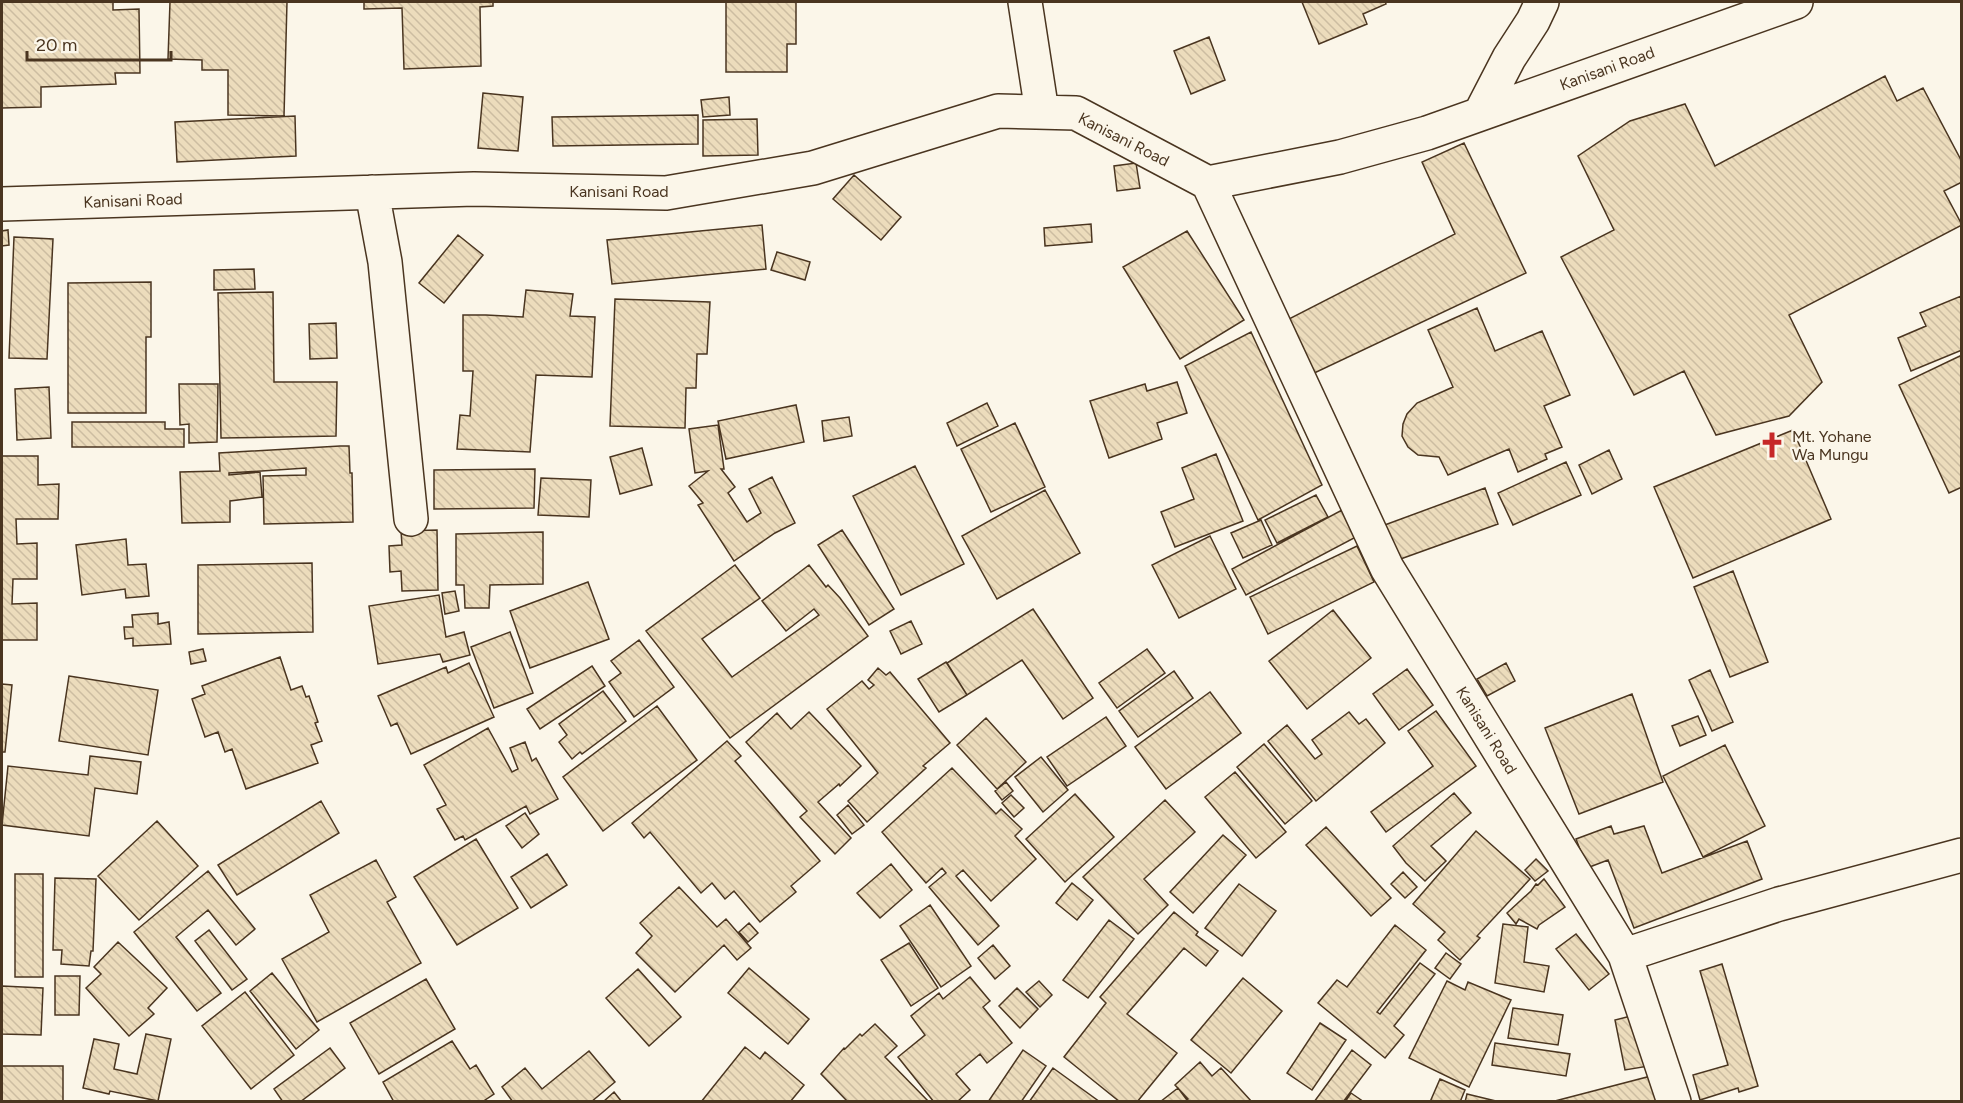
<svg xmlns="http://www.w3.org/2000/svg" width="1963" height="1103" viewBox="0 0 1963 1103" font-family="Figtree,sans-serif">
	<defs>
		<pattern id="building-back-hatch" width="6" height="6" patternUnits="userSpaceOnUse" patternTransform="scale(1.5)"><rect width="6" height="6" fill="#ecdcbc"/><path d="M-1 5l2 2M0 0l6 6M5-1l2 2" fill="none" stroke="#ccbda1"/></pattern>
	</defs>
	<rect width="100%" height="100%" fill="#fbf6e9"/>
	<path fill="url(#building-back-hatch)" stroke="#4a3520" stroke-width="1.5" d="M2 2H113V10L139 9 140 73H115L116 84 41 87V107L2 108Z
		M170 2H287L284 116 228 115V70H202V60L168 59Z
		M364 2H493V6L480 7 481 66 404 69 402 8 364 9Z
		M726 2H796V44H787V72H726Z
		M1302 2H1385L1386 4 1363 14 1367 24 1319 44Z
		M1209 37 1225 80 1191 94 1174 51Z
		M1885 76 1897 101 1923 88 1962 162V182L1944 191 1962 225 1789 315 1822 382 1789 416 1716 435 1684 371 1634 395 1561 257 1614 230 1578 156 1630 121 1685 104 1715 166Z
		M483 93 523 97 518 151 478 148Z
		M729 97 730 115 703 117 701 100Z
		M698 115V144L553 146 552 117Z
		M295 116 296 156 177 162 175 122Z
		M757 119 758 155 703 156V120Z
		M1464 143 1526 273 1308 376 1283 322 1455 234 1422 162Z
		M1136 163 1140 188 1117 191 1114 166Z
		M854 175 901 217 881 240 833 199Z
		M1091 224 1092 242 1045 246 1044 228Z
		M762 225 766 269 612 284 607 240Z
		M8 230 9 245 2 246V231Z
		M1187 231 1244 320 1180 359 1123 267Z
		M458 235 483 255 444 303 419 283Z
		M14 237 53 239 47 359 9 358Z
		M777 252 810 262 805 280 771 270Z
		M254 269 255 289 214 290V270Z
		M151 282V337H146V413H68V283Z
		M526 290 573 294 570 316 595 317 592 377 536 375 530 452 457 449 460 415 470 416 473 371H463V315H486L523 317Z
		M273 292 274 382H337L336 436 221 438 218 293Z
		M1961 296 1962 350 1911 371 1898 338 1926 326 1920 313Z
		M615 299 710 302 707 354H697L696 388H686L685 428 610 426Z
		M1477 308 1495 351 1542 331 1570 395 1544 406 1562 447 1545 454 1547 459 1518 472 1509 449 1448 475 1439 457 1418 455 1408 447 1402 436 1403 424 1407 414 1417 403 1453 387 1428 330Z
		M336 323 337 358 310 359 309 324Z
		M1251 332 1322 485 1258 520 1185 366Z
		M1962 355V487L1949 493 1899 385Z
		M1177 382 1187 413 1157 423 1162 439 1109 458 1090 401 1145 384 1147 391Z
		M179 384H218L217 442 189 443V424L180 425Z
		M49 387 51 438 17 440 15 389Z
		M987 403 998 426 957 446 947 423Z
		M796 405 804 442 726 459 718 421Z
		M849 417 852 436 824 441 822 421Z
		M72 422H165V429H184V447H72Z
		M1015 423 1045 487 991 512 961 449Z
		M718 425 724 469H721L735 487 728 493 747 522 761 513 749 489 772 477 795 523 775 533 734 561 698 505 703 503 689 486 708 471 695 473 689 429Z
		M1793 430 1831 519 1693 578 1654 487Z
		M340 446H349L350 473H352L353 522 264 524 263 476 306 475V468L229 473V475L260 472 262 497 230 501V522L182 523 180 472 220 471 219 453Z
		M642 448 652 485 620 494 610 457Z
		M1609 450 1622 479 1592 494 1579 465Z
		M1216 454 1243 521 1175 547 1161 512 1194 499 1182 468Z
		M2 456H38V485L59 484 58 519H16L17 544 37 543V579H13L12 604 37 603V640H2Z
		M1566 462 1581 495 1513 525 1498 493Z
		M915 466 964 564 901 595 853 496Z
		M535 469 534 508 434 509V470Z
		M541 478 591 480 589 517 538 515Z
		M1485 488 1498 524 1395 561 1382 526Z
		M1045 490 1080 553 997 599 962 536Z
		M1316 495 1328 517 1277 543 1265 520Z
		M1342 510 1356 537 1246 595 1232 569Z
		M1261 520 1272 545 1243 558 1231 533Z
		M437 530 438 590 402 591 401 571 390 572 389 546 402 545 401 531Z
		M842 530 894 609 869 625 818 545Z
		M543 532V584L490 585 489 608H465L464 585H456V534Z
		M1210 536 1236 589 1179 618 1152 565Z
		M126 539 128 565 146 564 149 596 126 598 125 589 82 595 76 545Z
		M1357 546 1374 582 1268 634 1250 597Z
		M312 563 313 632 198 634V565Z
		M735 565 760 598 702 639 732 677 819 615 814 609 786 631 762 601 809 565 826 587 828 585 840 598 868 636 730 738 646 631Z
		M1733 571 1768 662 1730 677 1694 587Z
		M588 582 609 639 530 668 510 611Z
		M455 591 459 611 445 614 442 593Z
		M439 595 446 637 464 632 470 655 443 662 440 654 378 664 369 606Z
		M1033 609 1093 698 1063 719 1022 660 967 695 947 663Z
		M1333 610 1371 658 1307 709 1269 661Z
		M158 613V624L169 622 171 644 133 646V638L125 639 124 627H133L132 615Z
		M911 621 922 644 901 654 890 631Z
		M510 632 533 693 494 708 471 647Z
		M639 640 674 687 634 717 609 682 621 673 611 661Z
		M203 649 206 661 191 664 189 652Z
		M1147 649 1165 673 1117 708 1099 683Z
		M280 657 291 690 302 686 306 697 309 696 318 722 315 723 322 741 311 745 318 763 246 789 232 749 225 752 218 732 205 737 192 699 205 694 202 686Z
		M946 662 967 695 939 712 918 679Z
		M469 663 494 717 411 754 397 723 391 726 378 696 446 667 448 673Z
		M1506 663 1515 681 1487 696 1477 679Z
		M592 666 605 686 540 729 527 709Z
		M878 668 886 675 890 672 950 743 923 766 926 768 867 822 848 801 878 773 827 709 862 681 869 689 874 685 868 680Z
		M1407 669 1433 705 1399 730 1373 694Z
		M1710 670 1733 722 1712 731 1689 680Z
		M1174 671 1193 698 1138 737 1119 711Z
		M69 676 158 690 148 755 59 741Z
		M2 684 12 685 5 752H2Z
		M603 691 626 721 582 754 580 752 572 759 559 742 567 735 559 724Z
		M1210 692 1241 733 1166 789 1135 747Z
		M1632 694 1663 782 1579 814 1545 728Z
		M657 706 697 760 603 831 563 777Z
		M1436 711 1476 766 1386 832 1371 812 1433 766 1408 731Z
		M809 712 861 766 840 786 839 784 818 802 851 838 835 854 800 817 807 811 746 742 777 713 791 729Z
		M1349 712 1359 724 1366 719 1385 743 1316 801 1268 741 1287 725 1315 759 1322 754 1312 740Z
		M1698 716 1706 735 1680 746 1672 726Z
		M1106 717 1126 746 1067 786 1047 757Z
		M986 718 1026 762 997 789 957 745Z
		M488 728 512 772 518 769 510 748 525 742 532 761 536 758 558 799 530 814 526 806 465 840 463 836 455 840 437 809 446 805 424 765Z
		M727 741 741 756 735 761 820 861 791 886 796 892 760 922 734 891 725 899 712 883 701 893 650 832 644 838 632 823Z
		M1264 744 1312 801 1285 824 1237 767Z
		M1725 745 1765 826 1703 857 1663 776Z
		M90 756 141 762 137 794 95 788 89 836 2 825 8 766 88 775Z
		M1041 757 1068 790 1043 812 1015 777Z
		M952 768 996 814 1001 809 1022 829 1015 836 1036 859 991 901 963 870 956 876 999 926 978 945 929 887 946 873 942 868 926 883 882 832Z
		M1235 772 1286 832 1256 858 1205 797Z
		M1006 782 1013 791 1002 800 995 791Z
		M1454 793 1471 813 1431 846 1446 861 1425 881 1406 863 1393 846Z
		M1075 794 1114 837 1065 882 1026 839Z
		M1011 795 1024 808 1014 817 1002 803Z
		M1165 800 1195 832 1144 879 1168 905 1138 934 1083 877Z
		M321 801 339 833 237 895 218 865Z
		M848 805 864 825 852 834 837 815Z
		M525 813 539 834 522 848 506 826Z
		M157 821 198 866 139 920 98 876Z
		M1611 826 1614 834 1644 826 1662 873 1747 841 1762 879 1634 928 1608 860 1587 868 1576 839Z
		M1326 827 1391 898 1371 916 1306 845Z
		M1476 831 1530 879 1477 936 1480 938 1460 960 1438 940 1445 932 1413 904Z
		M1223 835 1246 855 1193 913 1170 892Z
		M476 839 518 908 457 945 414 877Z
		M547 854 567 885 531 908 511 877Z
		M1536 859 1548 871 1535 881 1525 870Z
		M376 860 396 897 387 902 421 963 317 1022 282 959 329 932 310 895Z
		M891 864 912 890 880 918 857 893Z
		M208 871 255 929 236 945 208 910 176 937 221 993 197 1011 134 932Z
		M1403 872 1417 887 1405 898 1391 884Z
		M15 874H43V977H15Z
		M55 878 96 879 93 951H91L89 966 61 964 62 950H53Z
		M1544 879 1565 907 1539 925 1537 929 1519 919 1516 924 1507 913 1531 891 1536 884 1538 885Z
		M1072 883 1093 900 1077 920 1056 903Z
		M1239 884 1276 911 1242 956 1205 928Z
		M679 887 717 927 726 919 751 948 737 960 724 945 675 992 636 953 652 936 640 923Z
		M930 905 971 966 941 987 900 926Z
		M1174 912 1198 932 1196 935 1218 951 1206 966 1184 948 1127 1014 1177 1053 1137 1102H1120L1064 1057 1106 1003 1100 997Z
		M1109 920 1134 939 1088 998 1063 980Z
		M749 923 758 933 748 942 739 932Z
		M1503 924 1528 927 1524 962 1549 966 1544 992 1495 983Z
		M1395 925 1426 950 1377 1012 1380 1014 1420 963 1435 974 1394 1026 1404 1035 1385 1058 1318 1003 1337 980 1347 987Z
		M209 930 247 979 232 990 195 941Z
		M1576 934 1609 974 1589 990 1556 949Z
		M118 942 167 988 148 1008 154 1014 129 1036 86 988 101 974 94 967Z
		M909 943 938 988 911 1006 881 960Z
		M993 945 1010 966 995 979 978 958Z
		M1446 953 1461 964 1450 979 1435 968Z
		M1722 964 1758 1086 1739 1092 1738 1088 1700 1100 1693 1075 1728 1065 1700 971Z
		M749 968 809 1019 788 1044 728 993Z
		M638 969 681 1017 649 1046 606 998Z
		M272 973 319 1030 296 1049 250 991Z
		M55 976H80L79 1015H55Z
		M970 977 990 1001 983 1007 1012 1043 987 1063 980 1054 956 1074 970 1090 957 1102H934L898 1057 925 1035 911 1016 939 993 943 999Z
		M1243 978 1282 1011 1231 1073 1191 1040Z
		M426 979 455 1029 379 1074 350 1023Z
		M1039 981 1052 995 1040 1007 1026 992Z
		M1447 981 1465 990 1468 982 1511 1000 1469 1087 1409 1058Z
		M2 986 43 988 41 1035 2 1034Z
		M1017 988 1038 1009 1020 1028 999 1006Z
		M245 992 294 1055 251 1089 202 1026Z
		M1513 1008 1563 1015 1558 1045 1508 1038Z
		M1639 1014 1649 1066 1625 1070 1615 1020Z
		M1320 1023 1346 1040 1312 1090 1287 1073Z
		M875 1024 897 1046 885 1057 929 1102H848L821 1074 844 1048 845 1049 860 1034 862 1036Z
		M146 1034 171 1039 158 1101 110 1091 109 1094 83 1088 94 1039 119 1044 114 1069 137 1074Z
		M452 1041 470 1069 476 1065 494 1094 482 1102H394L383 1082Z
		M1495 1043 1570 1054 1566 1076 1492 1065Z
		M745 1047 760 1059 765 1052 804 1085 790 1102H701Z
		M330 1048 345 1068 300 1102H283L274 1089Z
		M1023 1050 1046 1066 1021 1102H988Z
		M1352 1050 1371 1065 1343 1102H1314Z
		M589 1051 615 1082 591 1102H513L502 1087 525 1068 542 1089Z
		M1200 1062 1212 1076 1221 1068 1252 1102H1160L1178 1088 1187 1100 1188 1099 1175 1085Z
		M2 1066H63V1102H2Z
		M1053 1068 1100 1102H1029Z
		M1651 1076 1658 1102H1551Z
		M1440 1079 1465 1090 1460 1102H1430Z
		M614 1092 622 1102H603Z
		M1351 1093 1364 1102H1345Z
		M1467 1094 1500 1102H1465Z"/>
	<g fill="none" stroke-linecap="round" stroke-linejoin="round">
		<g stroke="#4a3520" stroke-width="36">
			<path id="minor" d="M1025 2 1042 112
				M1480 114 1509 58 1533 21 1542 2
				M1208 183 1387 568 1625 955 1674 1102
				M372 192 385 262 411 519
				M2 204 474 189 666 193 813 168 998 111 1076 113 1208 183 1340 157 1427 133 1796 2
				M1625 955 1779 904 1962 855"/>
		</g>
		<use href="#minor" stroke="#fbf6e9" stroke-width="33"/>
	</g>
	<defs>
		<g id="church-bare" transform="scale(2.07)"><path d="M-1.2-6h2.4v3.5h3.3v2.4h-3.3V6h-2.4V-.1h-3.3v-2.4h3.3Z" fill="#c62828" stroke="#fbf6e9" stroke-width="2.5" paint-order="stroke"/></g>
	</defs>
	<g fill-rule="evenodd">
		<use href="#church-bare" x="1772" y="445"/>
	</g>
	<g text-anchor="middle" stroke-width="4.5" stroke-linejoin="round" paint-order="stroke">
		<g font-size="16" fill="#4a3520" stroke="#fbf6e9">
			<text transform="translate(1607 68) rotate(-20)" y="6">Kanisani Road</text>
			<text transform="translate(1124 139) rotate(27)" y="6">Kanisani Road</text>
			<text x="619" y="197">Kanisani Road</text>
			<text transform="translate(133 200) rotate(-2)" y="6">Kanisani Road</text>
			<text transform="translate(1487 730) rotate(58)" y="6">Kanisani Road</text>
		</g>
		<g font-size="16" fill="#4a3520" stroke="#fbf6e9" text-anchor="start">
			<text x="1792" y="442">Mt. Yohane<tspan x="1792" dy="18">Wa Mungu</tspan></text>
		</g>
	</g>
	<rect width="1963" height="1103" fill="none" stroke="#4a3520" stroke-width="6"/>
	<path d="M27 51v9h144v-9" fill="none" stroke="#4a3520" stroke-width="3"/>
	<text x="36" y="51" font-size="18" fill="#4a3520" stroke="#fbf6e9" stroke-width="4.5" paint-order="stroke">20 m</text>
</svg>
